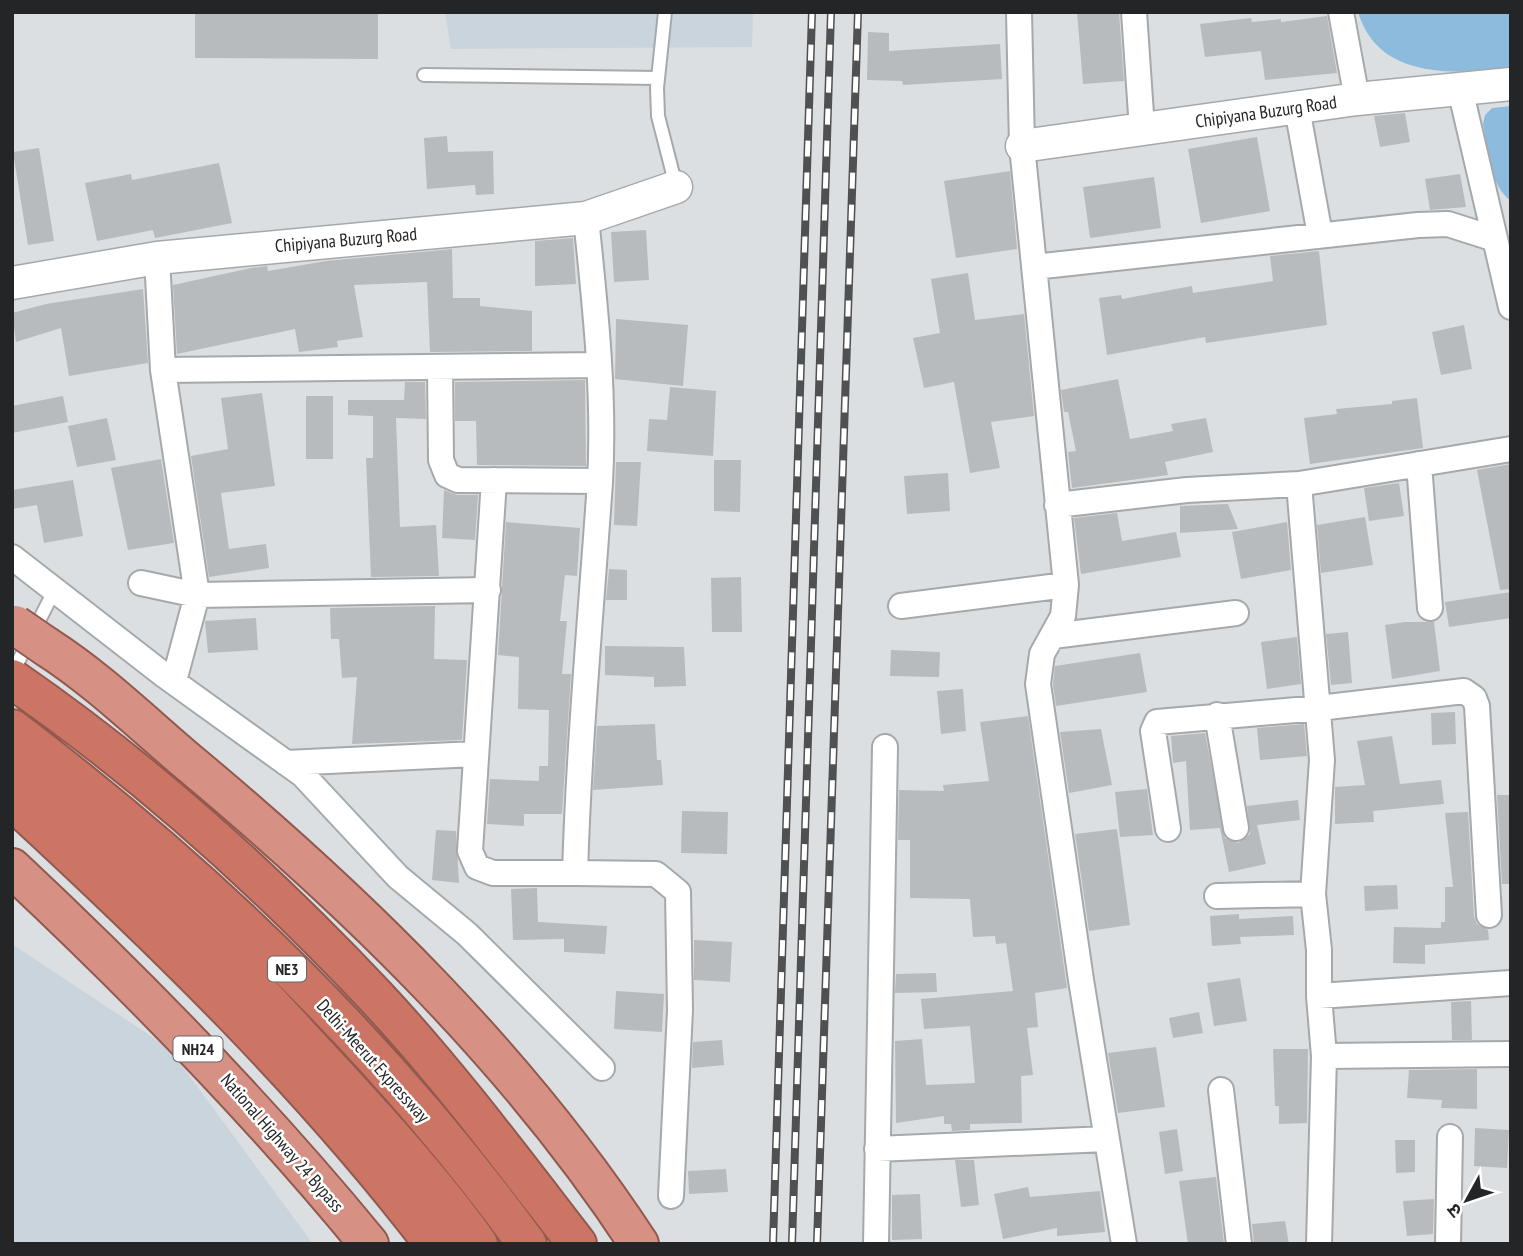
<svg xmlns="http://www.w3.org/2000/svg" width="1523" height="1256" viewBox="0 0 1523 1256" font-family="'PT Sans Narrow','Noto Sans Devanagari',sans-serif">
	<rect width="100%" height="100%" fill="#dbdfe2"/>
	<path fill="#cad4dc" d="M445 12H753L752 47 451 49Z
		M12 944 169 1048 313 1244H12Z"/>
	<path fill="#8dbbdd" d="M1358 12H1511V71C1453 72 1379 81 1358 12Z
		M1511 106V201C1489 185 1488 148 1483 124L1485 115 1492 108Z"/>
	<path fill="#b8bbbe" d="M195 12H378V59L195 58Z
		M1077 12H1119L1124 81 1083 84Z
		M1327 16 1337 73 1265 80 1261 51 1205 57 1200 24 1251 18 1252 22 1281 19V22Z
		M868 32 889 33V51L1000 44 1002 79 903 85 902 81 867 80Z
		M1405 113 1410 142 1380 147 1374 116Z
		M447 136 448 152 493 151 494 194 476 195 475 185 427 189 424 138Z
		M1257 137 1270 211 1201 223 1188 149Z
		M39 148 54 241 28 245 13 152Z
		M219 163 232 223 155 238 153 230 97 241 85 183 131 174 132 180Z
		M1010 171 1017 249 956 258 944 181Z
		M1460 174 1466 207 1430 210 1425 179Z
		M1154 177 1161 228 1090 238 1083 187Z
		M646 230 649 280 614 282 611 232Z
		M573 238 576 284 535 286V241Z
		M452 249 453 298H480V306L532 311V351L430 352 427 282 354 285 363 337 337 341 338 347 299 352 295 329 177 354 173 285 251 268 267 266 268 271 326 261Z
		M1319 251 1327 325 1206 343 1205 337 1107 355 1099 298 1121 295 1122 299 1192 286 1193 293 1273 281 1270 256Z
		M968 273 975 320 1024 314 1034 416 991 422 1000 468 970 473 954 382 924 388 913 338 940 333 931 279Z
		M143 289 148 363 69 376 61 328 16 342 12 313 46 304Z
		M616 319 688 325 683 386 615 379Z
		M1464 325 1472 369 1441 375 1432 332Z
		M1118 379 1130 439 1173 431 1171 424 1206 418 1213 452 1165 462 1168 475 1072 488 1068 452 1076 451 1068 412H1064L1061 390Z
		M585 380 586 466 477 465 476 421H455V382Z
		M405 382H425L426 419 396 418 400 527 436 525 439 576 371 577 366 458H373V416L348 415V400H404Z
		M670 387 716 391 713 456 647 451 649 419 667 420Z
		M262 393 275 486 221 493 229 549 266 544 269 568 209 577 191 456 228 449 221 398Z
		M63 396 68 422 12 433V406Z
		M306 396H333V459H306Z
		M1417 398 1423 448 1310 464 1304 418 1337 414 1336 409 1392 404V401Z
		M107 418 116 460 77 467 68 426Z
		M161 459 174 543 128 550 111 468Z
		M714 460H741L740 512 714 511Z
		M616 462H641L637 526 614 525Z
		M1511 464V589L1500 590 1477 470Z
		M948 473 950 511 907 514 904 476Z
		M73 480 83 536 44 543 37 505 12 509V490Z
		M1399 483 1404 516 1369 521 1364 488Z
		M444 490 457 495H478L475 540 442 538Z
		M1228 504 1238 529 1180 533V506Z
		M1117 513 1122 541 1176 532 1181 557 1081 574 1074 518Z
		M1365 517 1373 565 1321 573 1317 525Z
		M506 522 580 528 577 576 565 575 560 621H567L562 674H571L562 814H524V826L487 824 490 779 539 781V766H548L549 710 518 709 519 657 498 655Z
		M1287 522 1291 570 1241 579 1232 532Z
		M609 569 627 570V600H606Z
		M741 577 742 632H712L711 578Z
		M1511 592V618L1449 627 1445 602Z
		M435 606 434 659 467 660 462 740 352 744 357 677 342 678 339 639H331L330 608Z
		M256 618 258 650 208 653 205 621Z
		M1405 622H1434L1440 671 1392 679 1385 625Z
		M1348 632 1352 683 1331 685 1326 634Z
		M1297 637 1301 684 1267 689 1261 642Z
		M605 646 684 647 686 686 654 687V677L605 675Z
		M891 650 940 652 939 677 890 676Z
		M1140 653 1147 692 1056 706 1053 684 1055 666Z
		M963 689 966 731 941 734 937 691Z
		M1455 712 1456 744 1432 745 1431 713Z
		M1028 716 1067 988 1035 993 1038 1027 1027 1028 1033 1075 1021 1076 1022 1123 970 1124V1130L952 1131 951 1124H944V1116L896 1123 895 1041 922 1039 926 1085 975 1083 970 1026 924 1029 921 999 1013 991 1006 943 996 944 995 936 973 937 970 899 910 898V840H898L899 790 944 791 943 785 989 781 980 722Z
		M655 724 657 760H661L663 785 593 790 597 726Z
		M1304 724 1307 756 1260 760 1257 728Z
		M1101 729 1112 785 1069 793 1060 732Z
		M1205 733 1225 838 1238 843 1250 834 1247 806 1298 800 1300 820 1257 825 1266 864 1229 872 1220 828 1190 830 1186 761 1173 763 1171 736Z
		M1392 736 1400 784 1441 780 1444 804 1373 811 1374 822 1335 824V787L1365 785 1357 741Z
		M1147 789 1153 835 1120 837 1115 792Z
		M1497 795H1511V884H1502Z
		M682 811 728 812 727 854 681 853Z
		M1468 812 1474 916 1477 924 1488 930 1489 940 1425 945V964L1393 963 1394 927 1441 928V922H1445V887H1453L1445 813Z
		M1117 829 1130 925 1089 931 1075 834Z
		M436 830 456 831 459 883 432 880Z
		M1397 885 1398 909 1365 911 1364 886Z
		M537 888 538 922 607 926 605 954 564 952V939L513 940 511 889Z
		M1239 914V919L1293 916 1294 935 1240 937 1241 944 1212 946 1210 916Z
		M694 940 732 942 730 982 694 980Z
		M936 973 937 992 895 993 896 974Z
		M1240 978 1247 1021 1214 1026 1207 983Z
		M616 991 664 994 662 1032 614 1029Z
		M1471 1001 1472 1040H1452L1451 1002Z
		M1199 1012 1203 1033 1173 1038 1169 1018Z
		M722 1040 724 1065 692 1068 693 1042Z
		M1156 1047 1165 1107 1118 1113 1108 1053Z
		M1273 1049H1308L1307 1123 1279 1124V1106H1275Z
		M1477 1069V1109L1441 1108 1442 1100 1407 1098 1409 1070Z
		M1475 1128 1509 1130 1507 1168 1474 1166Z
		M1177 1129 1183 1171 1165 1174 1159 1132Z
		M1395 1140H1415V1172L1396 1173Z
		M955 1160H974L979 1205 961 1207Z
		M726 1169 728 1192 689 1194 688 1171Z
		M1216 1177 1224 1244H1188L1179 1181Z
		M1028 1187 1030 1197 1100 1191 1105 1232 1057 1236V1228L1003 1239 994 1194Z
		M920 1194 922 1239 892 1240V1195Z
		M1434 1199 1433 1234 1407 1236 1403 1201Z
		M1285 1221 1289 1244H1254L1252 1224Z"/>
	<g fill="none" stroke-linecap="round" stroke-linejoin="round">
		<g stroke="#a5a9ab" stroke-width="16">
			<path id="service" d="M665 12 657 88 658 116 676 186
				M424 75 658 78
				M12 674 55 589"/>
		</g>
		<g stroke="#a5a9ab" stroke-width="28">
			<path id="minor" d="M1019 12 1022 146 1066 585 1063 616 1042 654 1038 684 1081 980 1124 1244
				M1134 12 1142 129
				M1341 12 1357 99
				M1460 89 1511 307
				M1297 108 1320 235
				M586 218C595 305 605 394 600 482 591 612 579 742 575 873L656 874 678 892 680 1010 671 1196
				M157 258 163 370 197 595 174 681
				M1034 267 1418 225 1448 224 1495 239
				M440 367 441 460 447 475 458 480 600 481
				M163 370 599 365
				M1419 464 1430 608
				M494 480 470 851 477 867 493 873H575
				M1299 484 1322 760 1313 894 1319 950V996L1324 1056 1319 1244
				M1057 505 1187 490 1299 484 1511 449
				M12 557 164 675 303 775 398 877 467 934 602 1068
				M141 583 197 595 488 590
				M901 606 1066 585
				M1053 636 1236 613
				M1217 715 1236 828
				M286 763 475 754
				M1168 829 1153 731 1157 722 1319 708 1464 691 1474 698 1477 706 1489 915
				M1217 896 1313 894
				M1319 996 1511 983
				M1324 1056 1511 1054
				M1221 1090 1239 1244
				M877 1149 1106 1139
				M876 1244 885 747
				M1448 1244 1450 1137"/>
		</g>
		<g stroke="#a5a9ab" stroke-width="35">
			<path id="tertiary" d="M1022 146 1357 99 1511 84
				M12 283 157 258 586 218 676 187"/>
		</g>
		<g stroke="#92594f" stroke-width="42">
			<path id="trunk" d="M47 647C97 679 142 723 187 761 356 902 518 1059 639 1244
				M12 868C139 987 259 1110 369 1244"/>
		</g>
		<g stroke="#92594f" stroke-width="42">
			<path id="motorway" d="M12 679C144 770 266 880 376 997 448 1074 512 1160 577 1244
				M12 729C205 875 384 1048 527 1244
				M12 769C120 847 216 945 306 1043 365 1107 427 1173 478 1244
				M12 800C162 938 310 1082 434 1244"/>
		</g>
		<use href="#service" stroke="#fff" stroke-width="12"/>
		<use href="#minor" stroke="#fff" stroke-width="24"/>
		<use href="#tertiary" stroke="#fff" stroke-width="32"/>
		<use href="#trunk" stroke="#d79084" stroke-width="38"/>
		<use href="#motorway" stroke="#cd7565" stroke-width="38"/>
		<g stroke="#4f5052" stroke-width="8">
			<path id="rail" d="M773 1244 812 12
				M792 1244 831 12
				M817 1244 858 12"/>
		</g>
		<use href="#rail" stroke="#fff" stroke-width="5" stroke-dasharray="16" stroke-linecap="butt"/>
		<g stroke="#92594f" stroke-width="42" stroke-linecap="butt">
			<path id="trunk-bridge" d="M15 625 47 647"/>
		</g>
		<use href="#trunk-bridge" stroke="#d79084" stroke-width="38"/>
	</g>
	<g text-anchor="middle" stroke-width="5" stroke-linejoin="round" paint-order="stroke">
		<g fill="#fff" stroke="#666667" stroke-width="2">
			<rect x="268" y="956.5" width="38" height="25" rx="5"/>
			<rect x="173.5" y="1036.5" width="49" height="25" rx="5"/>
		</g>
		<g font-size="16" font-weight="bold" fill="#242526">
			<text x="287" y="975">NE3</text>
			<text x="198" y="1055">NH24</text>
		</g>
		<g font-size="18" fill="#242526" stroke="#fff">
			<text transform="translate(1266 112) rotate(-8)" y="6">Chipiyana Buzurg Road</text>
			<text transform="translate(346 240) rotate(-5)" y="6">Chipiyana Buzurg Road</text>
			<text transform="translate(373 1061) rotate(48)" y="6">Delhi-Meerut Expressway</text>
			<text transform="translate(282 1143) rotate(49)" y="6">National Highway 24 Bypass</text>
		</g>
	</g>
	<rect width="1523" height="1256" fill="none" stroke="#242526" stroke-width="28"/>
	<g transform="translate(1467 1200) rotate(230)" stroke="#ffffff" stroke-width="5" paint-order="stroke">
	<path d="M0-5L12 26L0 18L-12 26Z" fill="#242526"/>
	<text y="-10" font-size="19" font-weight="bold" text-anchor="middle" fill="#242526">उ</text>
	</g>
</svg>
